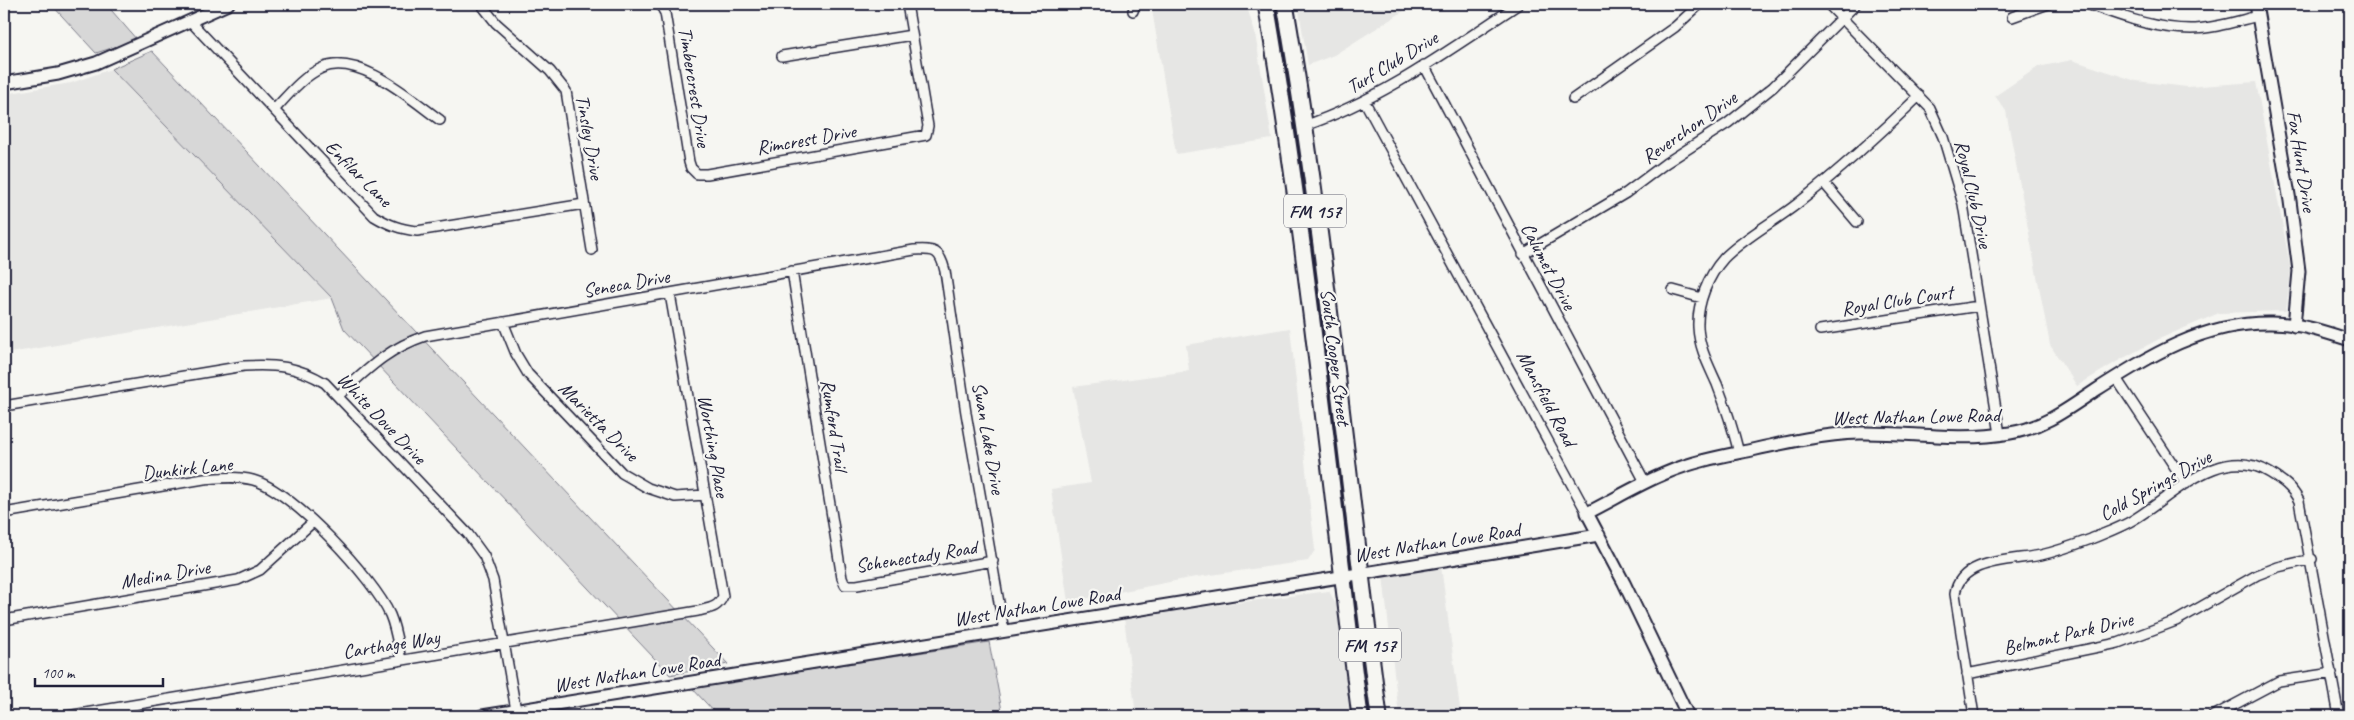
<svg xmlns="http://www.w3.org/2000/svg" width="2354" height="720" viewBox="0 0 2354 720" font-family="Caveat,sans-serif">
	<rect width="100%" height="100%" fill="#f6f6f2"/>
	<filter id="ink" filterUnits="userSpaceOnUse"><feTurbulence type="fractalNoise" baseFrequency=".02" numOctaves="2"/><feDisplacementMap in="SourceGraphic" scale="10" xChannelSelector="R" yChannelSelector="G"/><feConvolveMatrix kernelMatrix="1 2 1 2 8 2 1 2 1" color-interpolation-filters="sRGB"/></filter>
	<g filter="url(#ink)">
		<path fill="#e6e6e4" d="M1151 4H1246L1255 33 1272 139 1176 154Z
			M1298 4H1415L1334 55 1308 65Z
			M2072 60 2136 81 2187 87 2256 82 2291 271 2286 311 2219 313 2159 339 2118 361 2077 386 2050 345 2006 111 1995 96 2038 67Z
			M111 69 332 298 4 354V94L71 83Z
			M1290 328 1315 550 1308 561 1190 578 1068 602 1051 489 1091 483 1073 387 1189 371 1186 345Z
			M1441 566 1461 716H1399L1383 576Z
			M1329 591 1337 606 1350 716H1136L1124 617Z"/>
		<path fill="#d7d7d7" stroke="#7c7c89" d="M51 4H106L137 40 96 53Z
			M152 51 728 664 670 675 344 329 332 298 111 69Z
			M989 642 1003 716H718L692 688Z"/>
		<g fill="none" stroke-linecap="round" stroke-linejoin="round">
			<g stroke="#22223b" stroke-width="12">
				<path id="minor" d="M481 4 496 23 550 71 566 91 592 250
					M660 4 665 13 669 37 689 162 691 168 697 174H707L926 135 928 126 907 4
					M1828 4 1930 108 1943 137 1963 204 2000 434
					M2087 4C2121 16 2154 29 2191 29 2213 29 2237 21 2258 16
					M1133 11 1135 4
					M2012 17 2048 4
					M190 21 374 216C389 225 400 229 417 231L584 204
					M782 56 912 35
					M1424 65 1645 482
					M1573 99 1675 27 1700 4
					M1365 102 1587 513
					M274 110C288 95 303 76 322 68 359 52 412 100 440 120
					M1304 126C1383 99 1450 49 1519 4
					M1824 183 1857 222
					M1523 254 1626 193 1666 163 1728 123 1773 87 1856 4
					M792 271 842 578 845 585H857L993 561
					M1673 290 1702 298
					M503 322 516 354 528 374 622 473 648 488 675 497 705 495
					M1820 330 1979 306
					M2116 378 2186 484
					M339 395C368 369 387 349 425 336L914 250C935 249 940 250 945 271L966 413 1004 631
					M4 406 244 366C275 364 297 366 325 383L468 534 484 556 493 580 517 716
					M1739 453C1733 429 1726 407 1717 384 1709 366 1699 348 1698 327 1697 303 1708 276 1724 258 1745 237 1774 222 1797 204 1840 170 1880 134 1919 96
					M4 513 204 479C220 478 237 476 253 480 292 490 374 579 390 615 396 629 398 646 401 660
					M4 620 238 580 260 570 313 522
					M1967 674 2118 643 2176 621 2257 575 2278 567 2312 559
					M67 716 698 611C710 608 718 608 723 596L670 294
					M1974 716 1955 594C1960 558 2013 561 2041 555 2058 551 2075 545 2091 539 2105 533 2120 528 2133 520 2172 497 2221 442 2270 473 2283 481 2292 487 2299 501L2339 716
					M2213 716 2279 681 2332 673"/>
			</g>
			<g stroke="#22223b" stroke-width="15">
				<path id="tertiary" d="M2256 4 2290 201 2299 271 2294 326
					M4 83 58 74 96 63 228 4
					M482 716 1599 535
					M1688 716 1624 583 1587 513C1613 500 1639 484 1666 473 1694 461 1723 456 1752 450 1788 442 1824 434 1860 433 1910 432 1960 442 2010 433 2043 428 2069 408 2096 390 2151 355 2204 322 2271 323 2298 323 2325 332 2350 340"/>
			</g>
			<g stroke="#22223b" stroke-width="19">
				<path id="primary" d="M1266 4C1307 240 1329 479 1360 716
					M1285 4C1326 240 1347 479 1379 716"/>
			</g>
			<use href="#minor" stroke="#f6f6f2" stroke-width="9"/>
			<use href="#tertiary" stroke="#f6f6f2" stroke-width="11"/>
			<use href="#primary" stroke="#f6f6f2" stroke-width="15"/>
		</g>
	</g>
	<g text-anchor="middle" stroke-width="4.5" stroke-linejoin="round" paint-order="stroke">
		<g fill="#f6f6f2" stroke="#626272" stroke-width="1">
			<rect x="1284" y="194.5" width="62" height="33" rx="4"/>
			<rect x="1339" y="628.5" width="62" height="33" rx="4"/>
		</g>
		<g font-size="19" font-weight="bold" fill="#22223b">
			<text x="1315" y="218">FM 157</text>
			<text x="1370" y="652">FM 157</text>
		</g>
		<g font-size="20" fill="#22223b" stroke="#f6f6f2">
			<text transform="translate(1392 62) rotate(-31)" y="7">Turf Club Drive</text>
			<text transform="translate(695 87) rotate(81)" y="7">Timbercrest Drive</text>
			<text transform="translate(1689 127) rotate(-35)" y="7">Reverchon Drive</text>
			<text transform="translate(590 137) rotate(80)" y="7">Tinsley Drive</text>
			<text transform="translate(806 139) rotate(-10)" y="7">Rimcrest Drive</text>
			<text transform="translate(2302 161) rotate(81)" y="7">Fox Hunt Drive</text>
			<text transform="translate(359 173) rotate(45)" y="7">Enfilar Lane</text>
			<text transform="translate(1974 194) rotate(77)" y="7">Royal Club Drive</text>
			<text transform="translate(1549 266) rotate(62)" y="7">Calumet Drive</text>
			<text transform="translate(626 283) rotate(-10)" y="7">Seneca Drive</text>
			<text transform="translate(1897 300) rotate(-9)" y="7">Royal Club Court</text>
			<text transform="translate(1336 357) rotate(83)" y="7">South Cooper Street</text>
			<text transform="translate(1547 398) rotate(62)" y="7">Mansfield Road</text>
			<text transform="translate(1916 416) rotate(-1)" y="7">West Nathan Lowe Road</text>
			<text transform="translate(382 418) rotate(46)" y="7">White Dove Drive</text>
			<text transform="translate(599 421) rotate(45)" y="7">Marietta Drive</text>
			<text transform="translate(835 425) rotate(81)" y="7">Rumford Trail</text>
			<text transform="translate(989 438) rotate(80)" y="7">Swan Lake Drive</text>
			<text transform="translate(714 446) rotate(80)" y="7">Worthing Place</text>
			<text transform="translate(187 468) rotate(-6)" y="7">Dunkirk Lane</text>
			<text transform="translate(2155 485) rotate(-29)" y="7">Cold Springs Drive</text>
			<text transform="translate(1437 542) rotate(-9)" y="7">West Nathan Lowe Road</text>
			<text transform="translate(916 556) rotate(-9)" y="7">Schenectady Road</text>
			<text transform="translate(165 574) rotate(-10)" y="7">Medina Drive</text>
			<text transform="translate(1037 606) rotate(-9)" y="7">West Nathan Lowe Road</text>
			<text transform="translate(2068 633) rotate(-13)" y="7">Belmont Park Drive</text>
			<text transform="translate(391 644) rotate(-9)" y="7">Carthage Way</text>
			<text transform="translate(637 672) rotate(-9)" y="7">West Nathan Lowe Road</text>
		</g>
	</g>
	<rect width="2354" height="720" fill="none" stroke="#f6f6f2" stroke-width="20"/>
	<rect x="10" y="10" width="2334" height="700" fill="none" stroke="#22223b" stroke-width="2" filter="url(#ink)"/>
	<path d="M35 678v8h128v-8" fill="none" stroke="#22223b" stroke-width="2.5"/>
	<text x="42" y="678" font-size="15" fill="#22223b" stroke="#f6f6f2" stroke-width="4" paint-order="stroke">100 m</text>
</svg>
